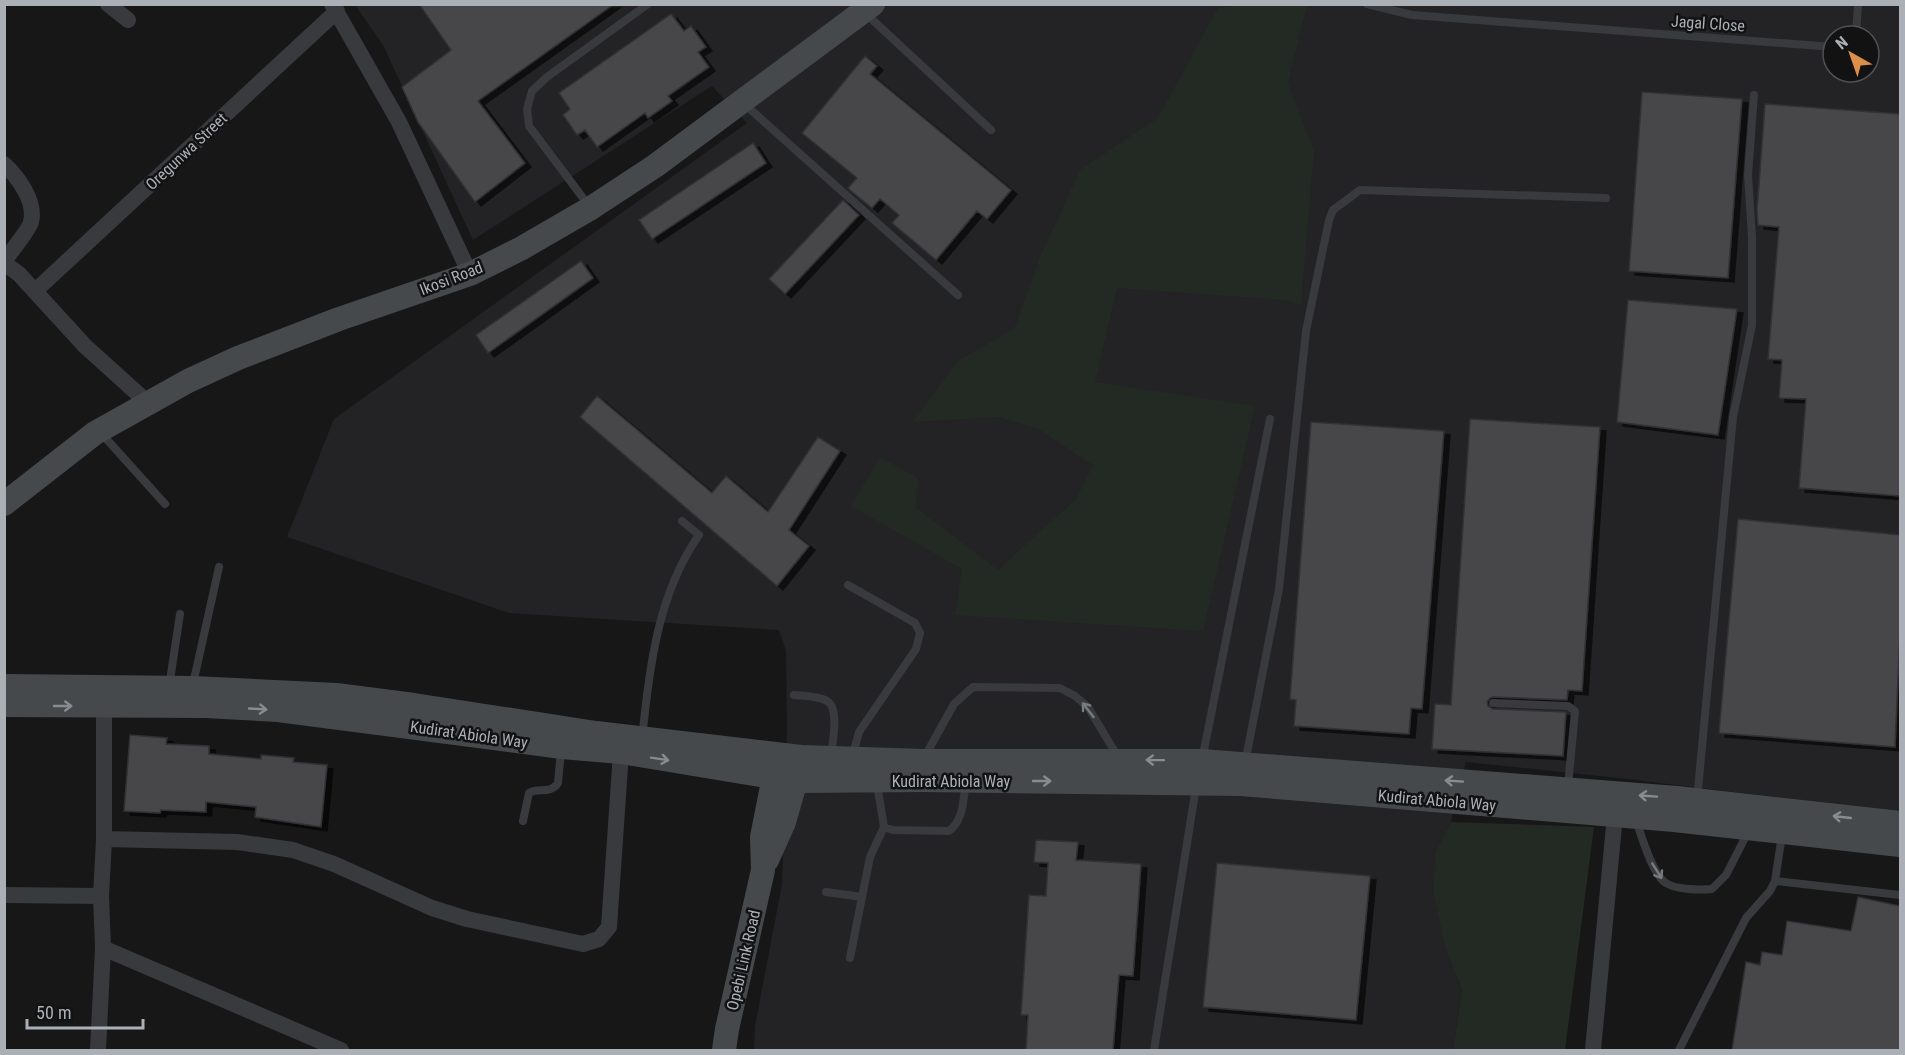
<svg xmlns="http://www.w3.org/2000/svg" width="1905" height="1055" viewBox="0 0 1905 1055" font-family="'Roboto Condensed',sans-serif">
	<defs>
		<filter id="shadow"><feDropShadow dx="6" dy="4" stdDeviation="0" flood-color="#0009"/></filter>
	</defs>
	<rect width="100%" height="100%" fill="#171718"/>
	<path fill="#232325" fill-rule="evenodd" d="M355 5H1900V812L1609 777 1466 762 1451 822 1436 850 1446 951 1462 990 1453 1050H754L755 1026 782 884 787 729 786 651 779 630 509 613 287 537 334 419 747 123 712 86 473 240 383 45ZM1833 36H1869V72H1833Z"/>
	<path fill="#232a23" d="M1245 5H1307L1288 83 1314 151 1301 305 1285 300 1117 288 1095 382 1255 406 1203 631 955 615 962 569 851 506 880 457 918 478 916 508 998 570 1076 499 1093 465 1039 429 998 417 913 422 959 360 1014 329 1040 257 1080 170 1158 118 1218 8Z
		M1451 822 1594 827 1565 1050H1453L1462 990 1446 951 1433 889 1436 850Z"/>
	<path fill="#46474a" stroke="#313134" stroke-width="1.5" filter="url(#shadow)" d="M419 4H614L478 101 525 163 475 202 418 122 402 87 451 50Z
		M671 14 684 31 691 26 706 47 698 52 709 67 668 96 672 101 648 118 645 113 597 147 585 130 577 135 563 115 570 109 559 93Z
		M865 56 877 66 870 74 1011 190 987 219 977 211 936 260 892 223 899 215 880 199 872 208 851 191 848 188 857 178 802 133Z
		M1642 92 1742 99 1728 278 1629 271Z
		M1765 104 1900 114V496L1799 488 1806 399 1779 398 1782 360 1768 359 1779 227 1758 225 1757 211Z
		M753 143 766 163 652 239 639 220Z
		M843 200 859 215 785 294 769 279Z
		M581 261 593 278 488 353 476 335Z
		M1628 300 1737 309 1718 435 1617 422Z
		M597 396 712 493 726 476 768 512 818 437 840 451 789 530 809 546 777 586 580 417Z
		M1470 419 1600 427 1582 691 1568 690 1567 700 1493 697 1490 698 1487 702 1488 706 1493 709 1566 712 1563 756 1432 749 1435 704 1451 705Z
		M1311 422 1444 431 1422 709 1411 708 1409 734 1294 726 1296 700 1290 699Z
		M1738 519 1900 535V632L1895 747 1719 733Z
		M130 735 167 738 166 744 209 746V754L261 759V755L294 758 293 762 327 765 321 827 255 817 256 807 206 802V812L161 810 160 813 124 811Z
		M1036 840 1078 842 1076 860 1141 864 1133 976 1119 975 1113 1050H1026L1028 1015H1021L1029 895 1046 896 1048 863 1034 862Z
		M1217 863 1370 876 1356 1020 1203 1007Z
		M1858 897 1900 906V1050H1732L1746 962 1760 965 1762 952 1782 955 1787 921 1851 931Z"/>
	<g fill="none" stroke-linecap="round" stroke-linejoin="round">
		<path stroke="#383a3d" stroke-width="8" d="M1367 4 1412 15 1833 47
			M864 12 991 130
			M1856 36 1858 4
			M1869 50H1873
			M742 102 958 295
			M589 206 529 126 527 109 532 91 547 77 648 4
			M101 433 165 504
			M848 585 915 623 920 633 916 649 859 732 852 758
			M193 684 219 567
			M169 687 180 614
			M794 695C803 696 819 696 827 701 840 708 832 744 831 757
			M1493 703 1568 706 1575 711 1568 786
			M642 738C650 667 657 595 699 535L682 521
			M924 758 954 704 973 687 1060 688 1075 696 1088 707 1118 757
			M1202 760 1270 419
			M1245 763 1279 589 1306 331 1329 220 1333 210 1360 190 1606 198
			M877 784 884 827 893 830 949 831C964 820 963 799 966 782
			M1697 800 1733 417 1752 325V237L1748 175 1754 95
			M1636 820C1641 835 1653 876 1666 883 1677 890 1700 890 1712 889L1726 875 1749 830
			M523 821 529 793C538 787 550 795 558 783L561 750
			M1775 881 1900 895
			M826 892 862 897
			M850 958 870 857 884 827
			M1154 1050 1196 787
			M1679 1050 1746 918 1770 891 1775 881 1782 835"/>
		<path stroke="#383a3d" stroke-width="16" d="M108 4 128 20
			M332 4 399 122 470 274
			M4 164C18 177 36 201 31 222 29 230 10 253 4 261
			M4 263 19 274 85 346 148 403
			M35 291 337 11
			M104 839 237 842 293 850 334 864 432 908 467 919 583 944 599 939 609 927 621 752
			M4 895 101 896
			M103 948 341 1050
			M98 1050 103 948 101 896 104 839V705
			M1593 1050 1615 815"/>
		<path stroke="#46494c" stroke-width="24" d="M4 504 95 433 188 381 238 358 339 319 470 274 522 248 591 208 655 166 873 4
			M4 686 193 688 336 695 414 705 596 733 801 757 923 761H1202L1677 798 1900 823
			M4 705 206 706 278 710 562 747 621 752 796 781 924 780 1241 784 1674 820 1900 845
			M767 860 784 822 800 766
			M724 1050 727 1029 763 870 762 837 777 761"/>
	</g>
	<defs><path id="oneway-shaft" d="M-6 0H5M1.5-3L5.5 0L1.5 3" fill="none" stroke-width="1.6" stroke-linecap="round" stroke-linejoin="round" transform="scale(1.5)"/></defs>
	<g stroke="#878c91">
		<use href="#oneway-shaft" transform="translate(63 706)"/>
		<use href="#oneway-shaft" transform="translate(258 709) rotate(3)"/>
		<use href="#oneway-shaft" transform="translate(660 759) rotate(9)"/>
		<use href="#oneway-shaft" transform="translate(1155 760) rotate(-179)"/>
		<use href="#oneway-shaft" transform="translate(1042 781)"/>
		<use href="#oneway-shaft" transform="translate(1454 781) rotate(-176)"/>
		<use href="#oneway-shaft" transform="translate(1648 796) rotate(-176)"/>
		<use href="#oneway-shaft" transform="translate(1842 817) rotate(-174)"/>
	</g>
	<g stroke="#777b80">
		<use href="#oneway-shaft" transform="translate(1088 710) rotate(-128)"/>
		<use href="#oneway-shaft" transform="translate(1657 871) rotate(58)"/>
	</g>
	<g text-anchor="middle" stroke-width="5" stroke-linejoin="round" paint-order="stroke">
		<g font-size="16" fill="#aab0b6" stroke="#121213">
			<text transform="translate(1708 23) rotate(4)" y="6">Jagal Close</text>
			<text transform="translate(186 151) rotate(-43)" y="6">Oregunwa Street</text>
			<text transform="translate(451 278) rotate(-21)" y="6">Ikosi Road</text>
			<text transform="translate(469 734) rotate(8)" y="6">Kudirat Abiola Way</text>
			<text x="951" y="787">Kudirat Abiola Way</text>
			<text transform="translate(1437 800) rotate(5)" y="6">Kudirat Abiola Way</text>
			<text transform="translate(743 960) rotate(-77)" y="6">Opebi Link Road</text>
		</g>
	</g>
	<rect width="1905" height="1055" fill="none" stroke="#aab0b6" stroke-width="12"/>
	<g transform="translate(1851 54) rotate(320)"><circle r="28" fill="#121213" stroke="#4f5154" stroke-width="1.5"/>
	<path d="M0-4.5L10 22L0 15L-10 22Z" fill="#dc8e4b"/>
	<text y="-9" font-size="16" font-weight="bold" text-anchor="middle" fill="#aab0b6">N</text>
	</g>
	<path d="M27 1019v9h116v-9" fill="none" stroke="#aab0b6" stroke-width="3"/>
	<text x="36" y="1019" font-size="18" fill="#aab0b6" stroke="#121213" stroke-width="4.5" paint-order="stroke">50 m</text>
</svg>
